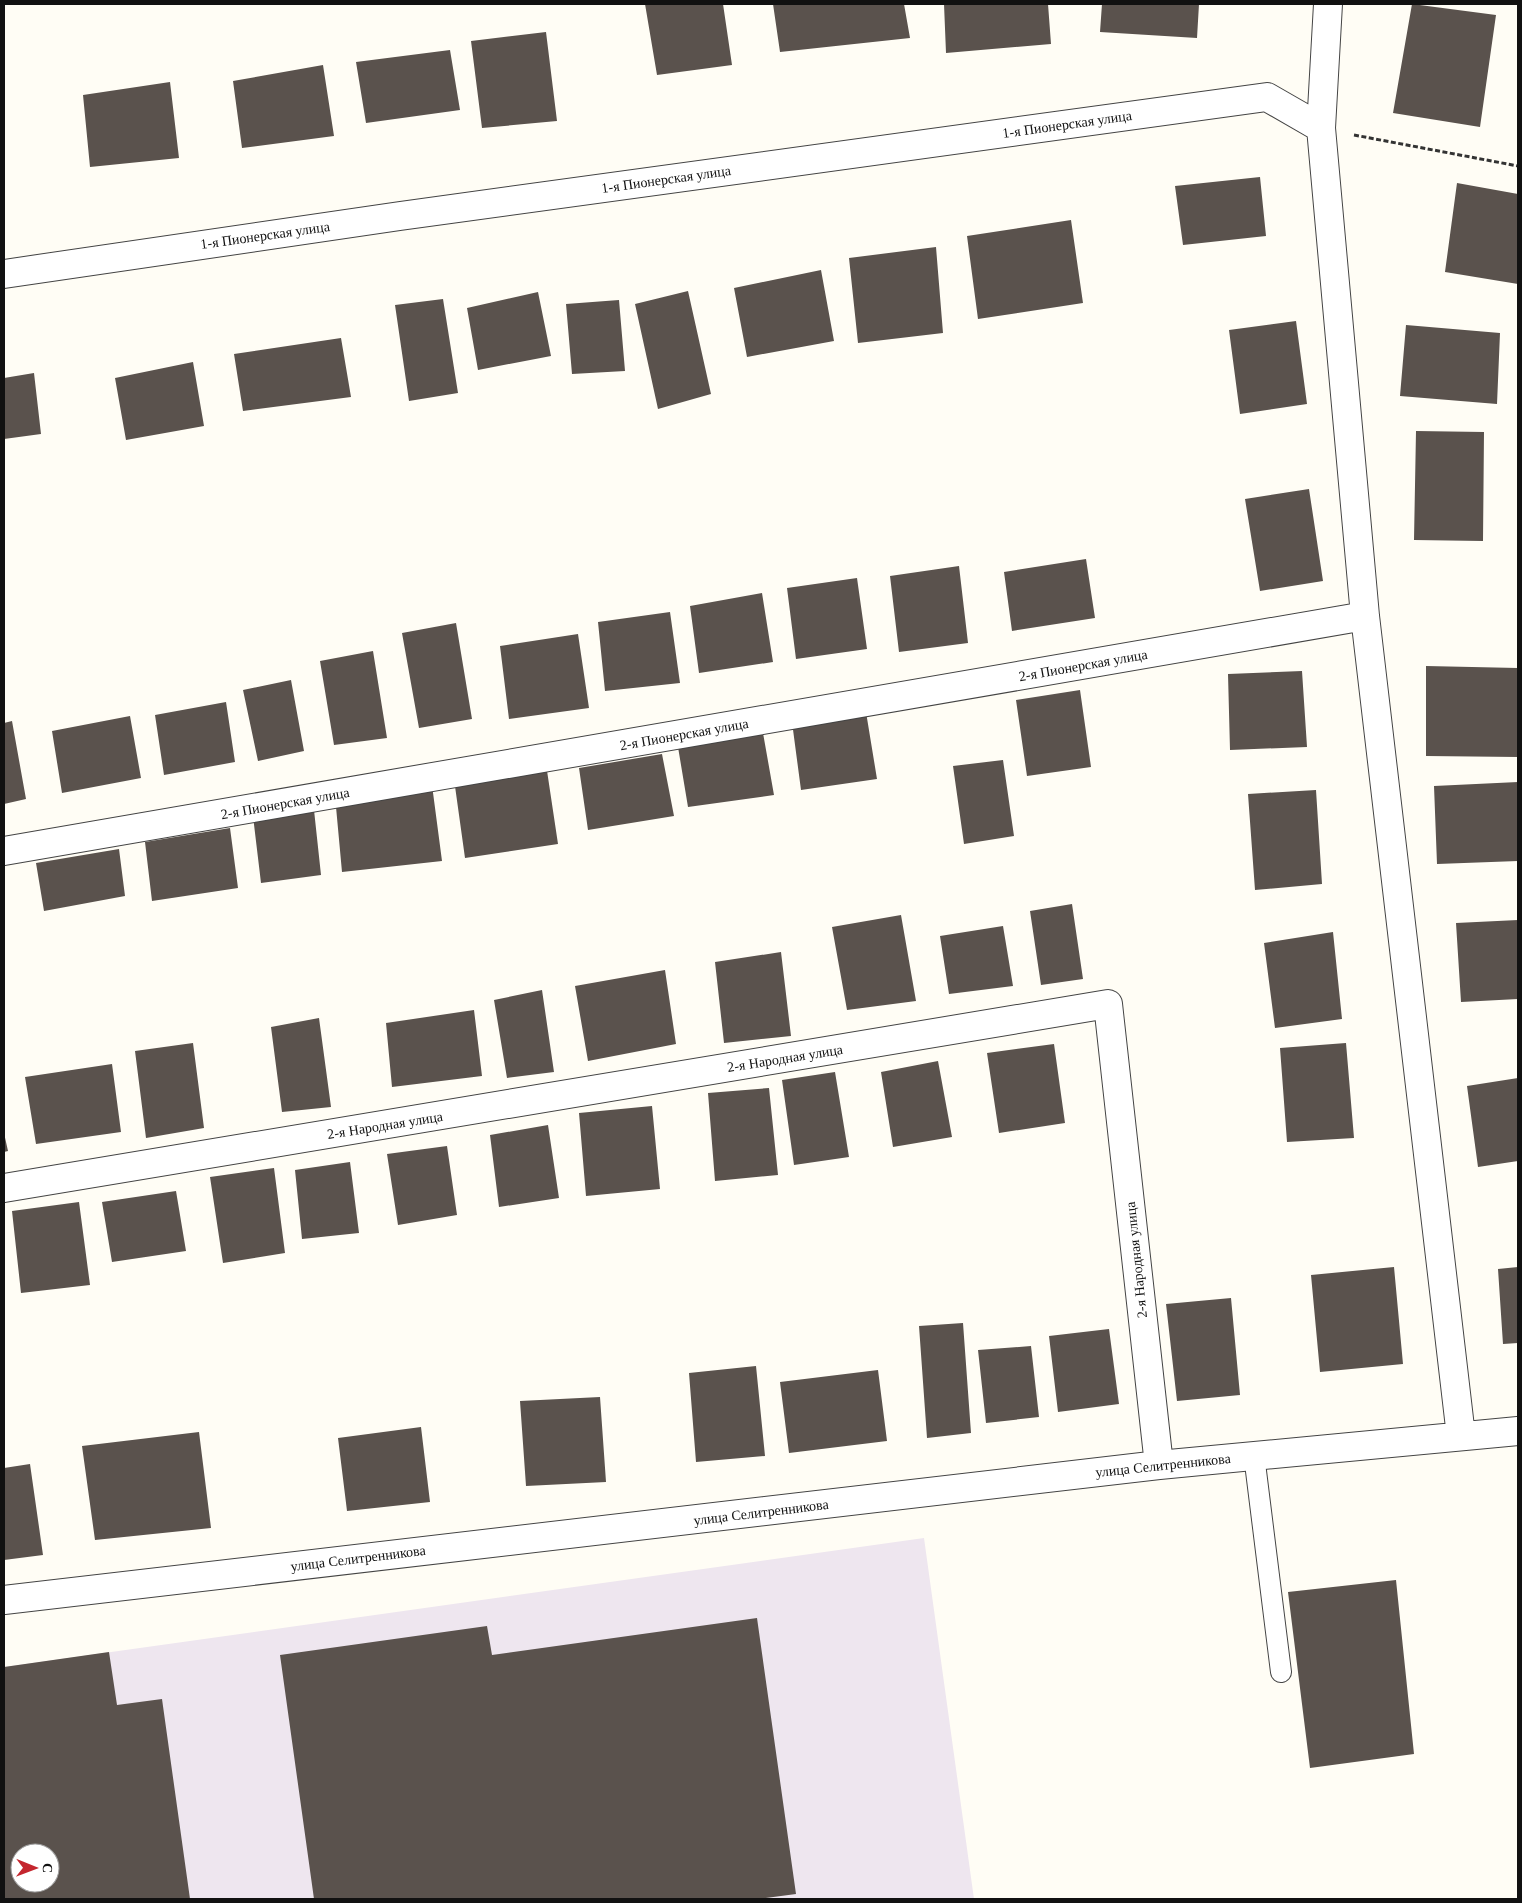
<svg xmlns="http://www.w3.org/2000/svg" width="1522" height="1903" viewBox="0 0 1522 1903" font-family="Georgia,serif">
	<rect width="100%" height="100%" fill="#fffdf5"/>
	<path fill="#eee6ef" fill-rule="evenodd" d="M924 1538 974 1899H4V1667ZM20 1853H50V1883H20Z"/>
	<path fill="#5a524d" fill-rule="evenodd" d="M645 4H723L732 65 657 75Z
		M773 4H904L910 38 780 52Z
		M944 4H1048L1051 44 946 53Z
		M1102 4H1199L1197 38 1100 32Z
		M1412 4 1496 15 1480 127 1393 113Z
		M546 32 557 121 482 128 471 41Z
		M450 50 460 110 366 123 356 62Z
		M323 65 334 136 242 148 233 81Z
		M170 82 179 158 90 167 83 95Z
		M1260 177 1266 236 1183 245 1175 186Z
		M1457 183 1518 194V284L1445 272Z
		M1071 220 1083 303 978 319 967 236Z
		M936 247 943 333 858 343 849 258Z
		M821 270 834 341 747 357 734 288Z
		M688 291 711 394 658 409 635 304Z
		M538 292 551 356 478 370 467 308Z
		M443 299 458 393 409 401 395 305Z
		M619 300 625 371 572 374 566 304Z
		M1296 321 1307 404 1240 414 1229 330Z
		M1406 325 1500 333 1497 404 1400 396Z
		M341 338 351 397 243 411 234 354Z
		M193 362 204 426 126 440 115 378Z
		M34 373 41 434 4 439V378Z
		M1416 431 1484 432 1483 541 1414 540Z
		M1309 489 1323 581 1260 591 1245 499Z
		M1086 559 1095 618 1012 631 1004 572Z
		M959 566 968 643 899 652 890 576Z
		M857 578 867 649 796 659 787 588Z
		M762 593 773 662 699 673 690 606Z
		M670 612 680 683 605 691 598 622Z
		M456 623 472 719 419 728 402 633Z
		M578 634 589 708 509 719 500 646Z
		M373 651 387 738 334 745 320 661Z
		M1426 666 1518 668V757L1426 756Z
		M1302 671 1307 747 1230 750 1228 674Z
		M291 680 304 751 258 761 243 690Z
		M1080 690 1091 767 1027 776 1016 700Z
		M226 702 235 762 164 775 155 715Z
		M866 712 877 779 801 790 792 722Z
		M130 716 141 778 62 793 52 731Z
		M12 721 26 799 4 804V723Z
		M763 733 774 795 688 807 678 747Z
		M662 754 674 816 588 830 579 768Z
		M1003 760 1014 836 964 844 953 766Z
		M546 764 558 844 465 858 454 779Z
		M1518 782V861L1437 864 1434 786Z
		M432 785 442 861 342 872 335 796Z
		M1316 790 1322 884 1255 890 1248 794Z
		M314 810 321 875 261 883 253 816Z
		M230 828 238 888 152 901 145 842Z
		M119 849 125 896 44 911 36 863Z
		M1072 904 1083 979 1041 985 1030 911Z
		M901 915 916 1001 847 1010 832 927Z
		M1518 920V999L1461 1002 1456 923Z
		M1003 926 1013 986 949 994 940 936Z
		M1333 932 1342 1019 1275 1028 1264 943Z
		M781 952 791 1036 724 1043 715 962Z
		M665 970 676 1044 588 1061 575 986Z
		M542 990 554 1072 507 1078 494 1000Z
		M474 1010 482 1076 392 1087 386 1023Z
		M319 1018 331 1107 282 1112 271 1027Z
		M193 1043 204 1128 146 1138 135 1051Z
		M1346 1043 1354 1138 1287 1142 1280 1048Z
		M1054 1044 1065 1123 999 1133 987 1053Z
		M938 1061 952 1137 893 1147 881 1072Z
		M112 1064 121 1132 36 1144 25 1077Z
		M835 1072 849 1157 794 1165 782 1080Z
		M1518 1078V1161L1478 1167 1467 1086Z
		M769 1088 778 1175 715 1181 708 1093Z
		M652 1106 660 1189 586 1196 579 1113Z
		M548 1125 559 1198 499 1207 490 1135Z
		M4 1133 8 1151 4 1152Z
		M447 1146 457 1215 398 1225 387 1154Z
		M350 1162 359 1233 302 1239 295 1170Z
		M274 1168 285 1253 223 1263 210 1177Z
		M176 1191 186 1251 112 1262 102 1202Z
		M79 1202 90 1285 21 1293 12 1211Z
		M1394 1267 1403 1364 1320 1372 1311 1275Z
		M1518 1267V1343L1503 1344 1498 1269Z
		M1231 1298 1240 1395 1177 1401 1166 1304Z
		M963 1323 971 1433 927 1438 919 1326Z
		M1109 1329 1119 1404 1058 1412 1049 1336Z
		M1031 1346 1039 1417 986 1423 978 1350Z
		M756 1366 765 1456 696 1462 689 1373Z
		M878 1370 887 1441 789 1453 780 1382Z
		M600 1397 606 1482 526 1486 520 1401Z
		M421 1427 430 1502 347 1511 338 1438Z
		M199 1432 211 1528 95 1540 82 1446Z
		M30 1464 43 1555 4 1560V1468Z
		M1396 1580 1414 1754 1310 1768 1288 1592Z
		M757 1618 796 1894 759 1899H314L280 1655 487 1626 492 1655Z
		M109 1652 117 1705 162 1699 190 1899H4V1667ZM20 1853H50V1883H20Z"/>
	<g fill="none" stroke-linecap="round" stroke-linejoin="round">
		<g stroke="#444" stroke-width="22">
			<path id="lane" d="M1254 1455 1281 1672"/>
		</g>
		<g stroke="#444" stroke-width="30">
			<path id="street" d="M1328 4 1321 128 1365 616 1461 1436
				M4 274 400 216 1267 97 1321 128
				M4 851 1365 616
				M4 1188 1108 1004 1159 1465
				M4 1600 1159 1465 1518 1431"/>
		</g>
		<path stroke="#333" stroke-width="3" stroke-dasharray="5 2.5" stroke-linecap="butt" d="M1354 135 1518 166"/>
		<use href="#lane" stroke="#fff" stroke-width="20"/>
		<use href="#street" stroke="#fff" stroke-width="28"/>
	</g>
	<g text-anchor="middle" stroke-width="5" stroke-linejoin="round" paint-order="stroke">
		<g font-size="14" fill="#111" stroke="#fff">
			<text transform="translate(1067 124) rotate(-8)" y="5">1-я Пионерская улица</text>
			<text transform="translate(666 179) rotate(-8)" y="5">1-я Пионерская улица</text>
			<text transform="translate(265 235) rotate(-8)" y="5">1-я Пионерская улица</text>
			<text transform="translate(1083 665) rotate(-10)" y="5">2-я Пионерская улица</text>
			<text transform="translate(684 734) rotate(-10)" y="5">2-я Пионерская улица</text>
			<text transform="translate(285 803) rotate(-10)" y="5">2-я Пионерская улица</text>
			<text transform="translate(785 1058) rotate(-9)" y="5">2-я Народная улица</text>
			<text transform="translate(385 1125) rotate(-9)" y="5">2-я Народная улица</text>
			<text transform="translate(1136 1260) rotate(-96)" y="5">2-я Народная улица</text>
			<text transform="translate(1163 1465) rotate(-6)" y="5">улица Селитренникова</text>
			<text transform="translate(761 1512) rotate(-7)" y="5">улица Селитренникова</text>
			<text transform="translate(358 1558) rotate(-7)" y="5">улица Селитренникова</text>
		</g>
	</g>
	<rect width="1522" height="1903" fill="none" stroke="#111111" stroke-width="10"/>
	<g transform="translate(35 1868) rotate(91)"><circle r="24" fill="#ffffff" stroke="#a0a0a0"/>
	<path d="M0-4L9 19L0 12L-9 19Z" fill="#c4262e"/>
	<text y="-8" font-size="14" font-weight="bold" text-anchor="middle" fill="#111111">С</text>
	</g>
</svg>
